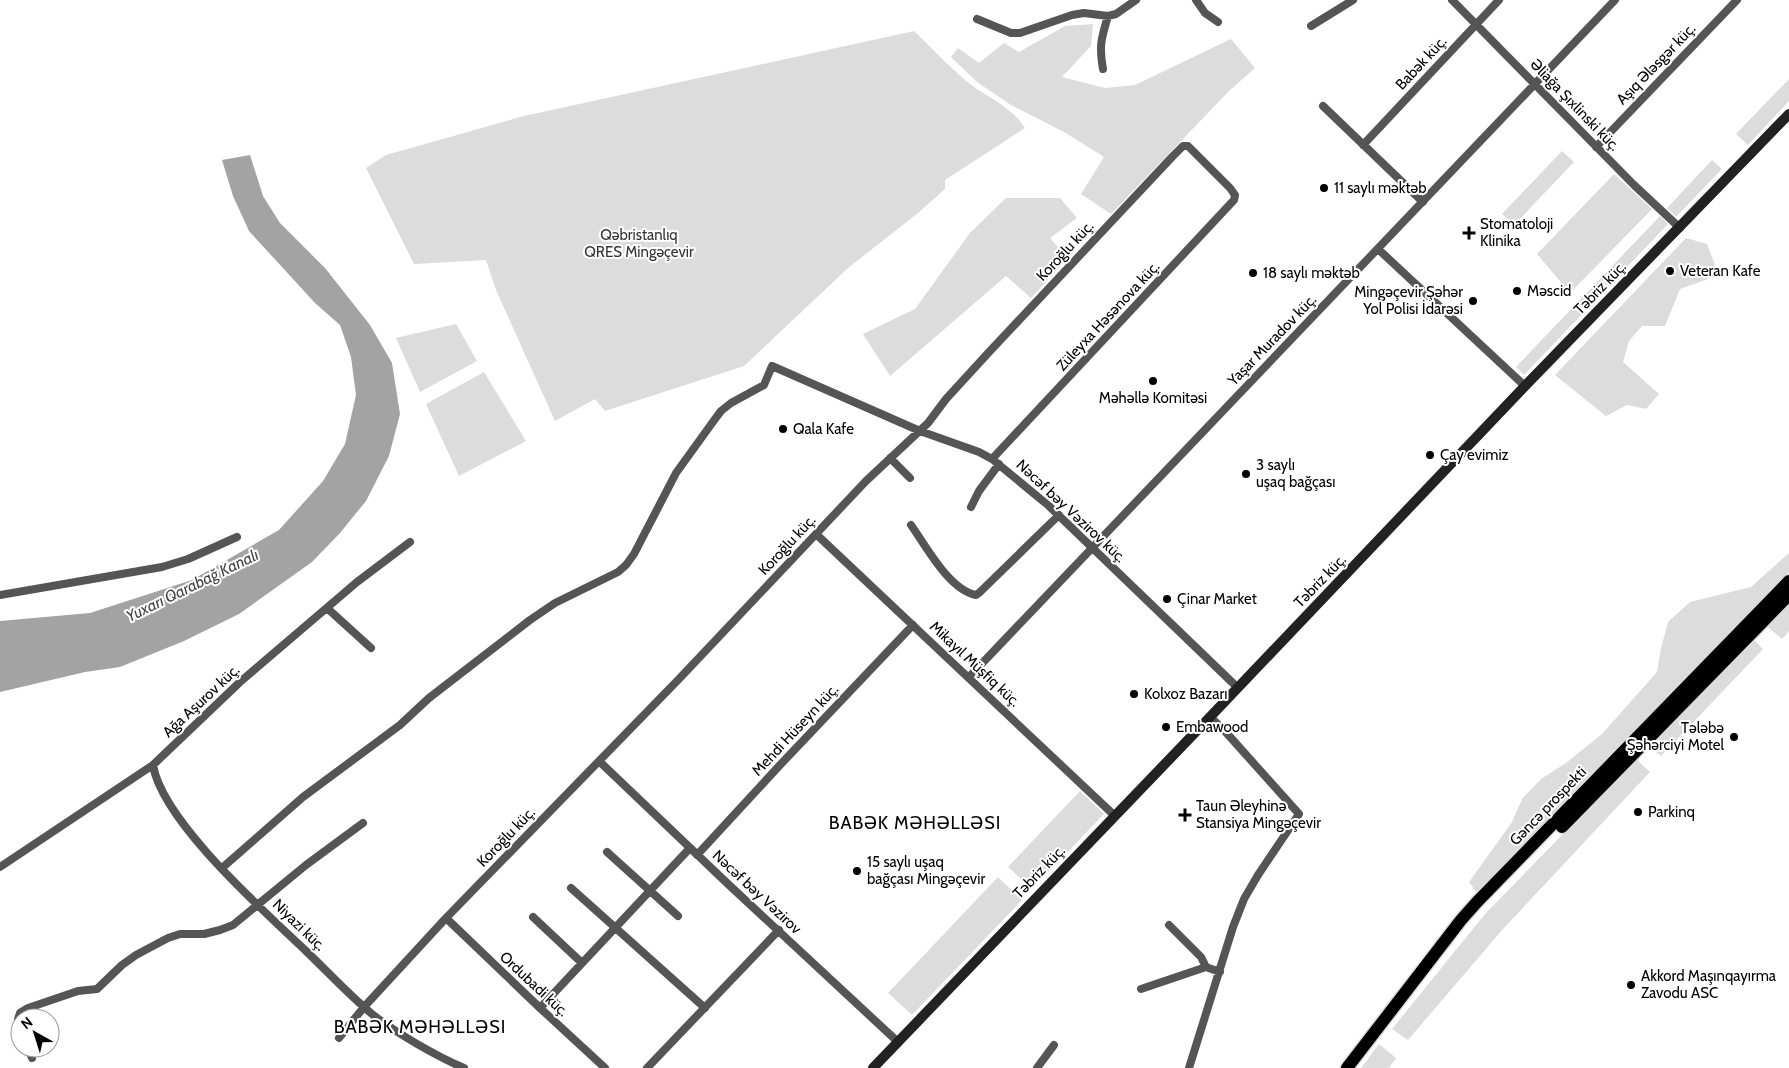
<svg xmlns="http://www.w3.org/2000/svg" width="1789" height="1068" viewBox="0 0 1789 1068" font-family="Cabin,sans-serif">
	<rect width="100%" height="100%" fill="#fff"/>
	<path fill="#dcdcdc" d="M1093 24 1091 46 1062 77 1105 88 1135 85 1231 39 1255 68 1229 91 1111 214 1081 194 1104 157 1064 132 1011 105 977 82 951 57 958 48 979 63 1004 43 1019 52 1065 26Z
		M914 31C933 49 954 72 974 87 993 100 1012 108 1025 128L945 180V189L918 213 848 268 744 366 605 411 595 399 555 421 496 290 486 260 414 264 366 168 386 155 524 116Z
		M1789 79V101L1748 145 1736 134Z
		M1562 151 1574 162 1514 225 1502 214Z
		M1712 160 1722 169 1676 217 1667 208Z
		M1614 174 1652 209 1570 293 1537 254Z
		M1006 198H1060L1077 218 1050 238 1068 258 1031 298 1006 276 890 376 863 334 915 309 970 233Z
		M1660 216 1668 224 1524 375 1516 367Z
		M1686 238 1707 244 1715 265 1708 279 1680 289 1665 326H1642L1629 341 1623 362 1659 394 1646 409 1627 405 1606 416 1555 375Z
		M456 324 477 361 420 392 396 338Z
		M484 372 526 441 459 476 426 404Z
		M1789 553V572L1478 894 1469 882 1512 822 1522 799 1541 779 1566 763 1602 734 1657 672 1661 648 1668 622 1690 602 1751 587Z
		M1789 604V631L1782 639 1768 627Z
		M1753 639 1763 649 1661 756 1648 746Z
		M1636 759 1650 772 1503 929 1408 1040 1392 1029 1485 914Z
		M1080 791 1104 814 1032 889 1008 867Z
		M998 877 1022 900 912 1015 888 993Z
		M1379 1044 1396 1058 1389 1068H1361Z"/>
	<path fill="#a3a3a3" d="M250 155 263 196 280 223 325 268 370 325 392 363 400 414 389 456 366 501 340 533 312 562 239 614 184 641 120 667 85 672 0 692V621L90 613 192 580 279 530 323 481 345 444 356 395 351 357 340 325 315 303 249 231 233 196 222 160Z"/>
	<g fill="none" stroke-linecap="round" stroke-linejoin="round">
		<g stroke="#dbdbdb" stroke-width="15">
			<path id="primary" d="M1562 827 1789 595
				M1347 1068 1461 920 1477 902 1789 581"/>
		</g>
		<path stroke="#555" stroke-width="8" d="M1196 0 1205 13 1218 22
			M1452 0 1634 185 1680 228
			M977 19 1011 33H1020L1072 15 1084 13 1108 16 1116 14 1136 0
			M1311 26 1353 0
			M1103 69C1099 46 1101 39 1108 16
			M1323 106 1423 202
			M1363 145 1499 0
			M1596 147 1737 0
			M1378 249 1525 386
			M890 458 910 478
			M971 507 979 491 999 464
			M911 525C926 546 949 590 976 595L979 593 1059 515
			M816 534 1115 816
			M0 595 162 567 188 559 237 537
			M327 608 371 648
			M969 677 1615 0
			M599 761 728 884 898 1042
			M153 765C162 821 264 911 306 951 328 972 349 995 372 1014 396 1033 436 1056 464 1068
			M607 852 678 916
			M697 855 780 765 913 625
			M0 867 153 765 240 682 357 582 410 542
			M222 868 303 797 400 725 429 698 530 620 555 603 618 572 626 565 634 554 676 473 715 419 721 411 731 403 764 385 772 366 920 431 979 452 992 459 1049 506 1238 688
			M571 888 705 1008
			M533 917 582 963
			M446 918 540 1008 605 1068
			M1169 925 1201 957 1206 967
			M1141 989 1206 967 1220 972
			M540 1008 690 848
			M20 1028 18 1019 20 1013 28 1008 78 991 97 989 122 965 136 955 168 938 180 934H204L220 930 233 925 306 865 363 823
			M339 1038 364 1007 446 918 678 680 866 481 928 423 946 399 990 351 1173 156 1183 146H1188L1230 188 1235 195 1234 200 992 459
			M28 1048 32 1058
			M647 1068 779 930
			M1037 1068 1054 1045
			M1189 1068 1233 927 1244 899 1258 875 1299 814 1223 729 1210 717"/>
		<path stroke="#222" stroke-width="10" d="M873 1068 1210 717 1525 386 1789 114"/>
		<use href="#primary" stroke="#000" stroke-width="12"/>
	</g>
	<g fill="#000" stroke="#fff" stroke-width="2">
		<circle cx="1324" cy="188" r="5"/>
		<path d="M1466.5 225.5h5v5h5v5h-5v5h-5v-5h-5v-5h5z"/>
		<circle cx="1670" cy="271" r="5"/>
		<circle cx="1253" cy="273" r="5"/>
		<circle cx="1517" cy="291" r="5"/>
		<circle cx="1473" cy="301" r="5"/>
		<circle cx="1153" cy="381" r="5"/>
		<circle cx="783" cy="429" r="5"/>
		<circle cx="1430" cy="455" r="5"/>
		<circle cx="1246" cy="474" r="5"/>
		<circle cx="1167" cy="599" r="5"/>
		<circle cx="1134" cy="694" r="5"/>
		<circle cx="1166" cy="727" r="5"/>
		<circle cx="1734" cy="737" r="5"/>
		<circle cx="1638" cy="812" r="5"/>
		<path d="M1182.5 807.5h5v5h5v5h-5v5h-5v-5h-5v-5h5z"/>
		<circle cx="857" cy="871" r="5"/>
		<circle cx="1631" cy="985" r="5"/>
	</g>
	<g text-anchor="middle" stroke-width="4" stroke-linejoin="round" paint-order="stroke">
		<g font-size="15" fill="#000" stroke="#fff">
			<text transform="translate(1421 63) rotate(-47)" y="5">Babək küç.</text>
			<text transform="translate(1656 64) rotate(-46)" y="5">Aşıq Ələsgər küç.</text>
			<text transform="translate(1575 105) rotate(46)" y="5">Əliağa Şıxlinski küç.</text>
			<text transform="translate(1065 251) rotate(-47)" y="5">Koroğlu küç.</text>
			<text transform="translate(1600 288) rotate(-46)" y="5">Təbriz küç.</text>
			<text transform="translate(1108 316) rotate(-47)" y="5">Züleyxa Həsənova küç.</text>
			<text transform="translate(1272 340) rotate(-46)" y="5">Yaşar Muradov küç.</text>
			<text transform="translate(1071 511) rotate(43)" y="5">Nəcəf bəy Vəzirov küç.</text>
			<text transform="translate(787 545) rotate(-47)" y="5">Koroğlu küç.</text>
			<text transform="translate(1320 581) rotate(-46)" y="5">Təbriz küç.</text>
			<text transform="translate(975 664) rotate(43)" y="5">Mikayıl Müşfiq küç.</text>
			<text transform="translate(201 701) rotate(-43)" y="5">Ağa Aşurov küç.</text>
			<text transform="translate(795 730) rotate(-47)" y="5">Mehdi Hüseyn küç.</text>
			<text transform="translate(1548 806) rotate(-46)" y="5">Gəncə prospekti</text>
			<text transform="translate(506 837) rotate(-46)" y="5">Koroğlu küç.</text>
			<text transform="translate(1039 872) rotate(-46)" y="5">Təbriz küç.</text>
			<text transform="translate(757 892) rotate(43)" y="5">Nəcəf bəy Vəzirov</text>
			<text transform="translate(299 925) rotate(44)" y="5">Niyazi küç.</text>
			<text transform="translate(534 984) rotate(43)" y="5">Ordubadi küç.</text>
		</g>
		<g font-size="15" fill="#000" stroke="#fff" text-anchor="start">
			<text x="1334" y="193">11 saylı məktəb</text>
			<text x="1480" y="229">Stomatoloji<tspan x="1480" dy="17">Klinika</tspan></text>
			<text x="1680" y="276">Veteran Kafe</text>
			<text x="1263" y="278">18 saylı məktəb</text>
			<text x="1527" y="296">Məscid</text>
			<text x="1463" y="297" text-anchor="end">Mingəçevir Şəhər<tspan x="1463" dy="17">Yol Polisi İdarəsi</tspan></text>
			<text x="1153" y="403" text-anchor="middle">Məhəllə Komitəsi</text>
			<text x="793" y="434">Qala Kafe</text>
			<text x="1440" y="460">Çay evimiz</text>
			<text x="1256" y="470">3 saylı<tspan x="1256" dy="17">uşaq bağçası</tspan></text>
			<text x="1177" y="604">Çinar Market</text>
			<text x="1144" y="699">Kolxoz Bazarı</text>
			<text x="1176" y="732">Embawood</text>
			<text x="1724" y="733" text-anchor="end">Tələbə<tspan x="1724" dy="17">Şəhərciyi Motel</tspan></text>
			<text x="1196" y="811">Taun Əleyhinə<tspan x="1196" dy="17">Stansiya Mingəçevir</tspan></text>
			<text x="1648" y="817">Parkinq</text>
			<text x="867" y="867">15 saylı uşaq<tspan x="867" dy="17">bağçası Mingəçevir</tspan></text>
			<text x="1641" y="981">Akkord Maşınqayırma<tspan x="1641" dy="17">Zavodu ASC</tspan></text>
		</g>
		<g font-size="15" fill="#333" stroke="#fff">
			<text x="639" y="240">Qəbristanlıq<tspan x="639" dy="17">QRES Mingəçevir</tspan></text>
		</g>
		<g font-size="16" font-style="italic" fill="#444" stroke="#fff">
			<text transform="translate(192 585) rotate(-26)" y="6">Yuxarı Qarabağ Kanalı</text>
		</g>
		<g font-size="18" letter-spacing="1" fill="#000" stroke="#fff">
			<text x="915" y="829">BABƏK MƏHƏLLƏSI</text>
			<text x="420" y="1033">BABƏK MƏHƏLLƏSI</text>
		</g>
	</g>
	<g transform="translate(35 1033) rotate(321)"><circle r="24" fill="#ffffff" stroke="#999999"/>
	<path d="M0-4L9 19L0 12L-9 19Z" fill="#000000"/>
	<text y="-8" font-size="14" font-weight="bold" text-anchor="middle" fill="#000000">N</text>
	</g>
</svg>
